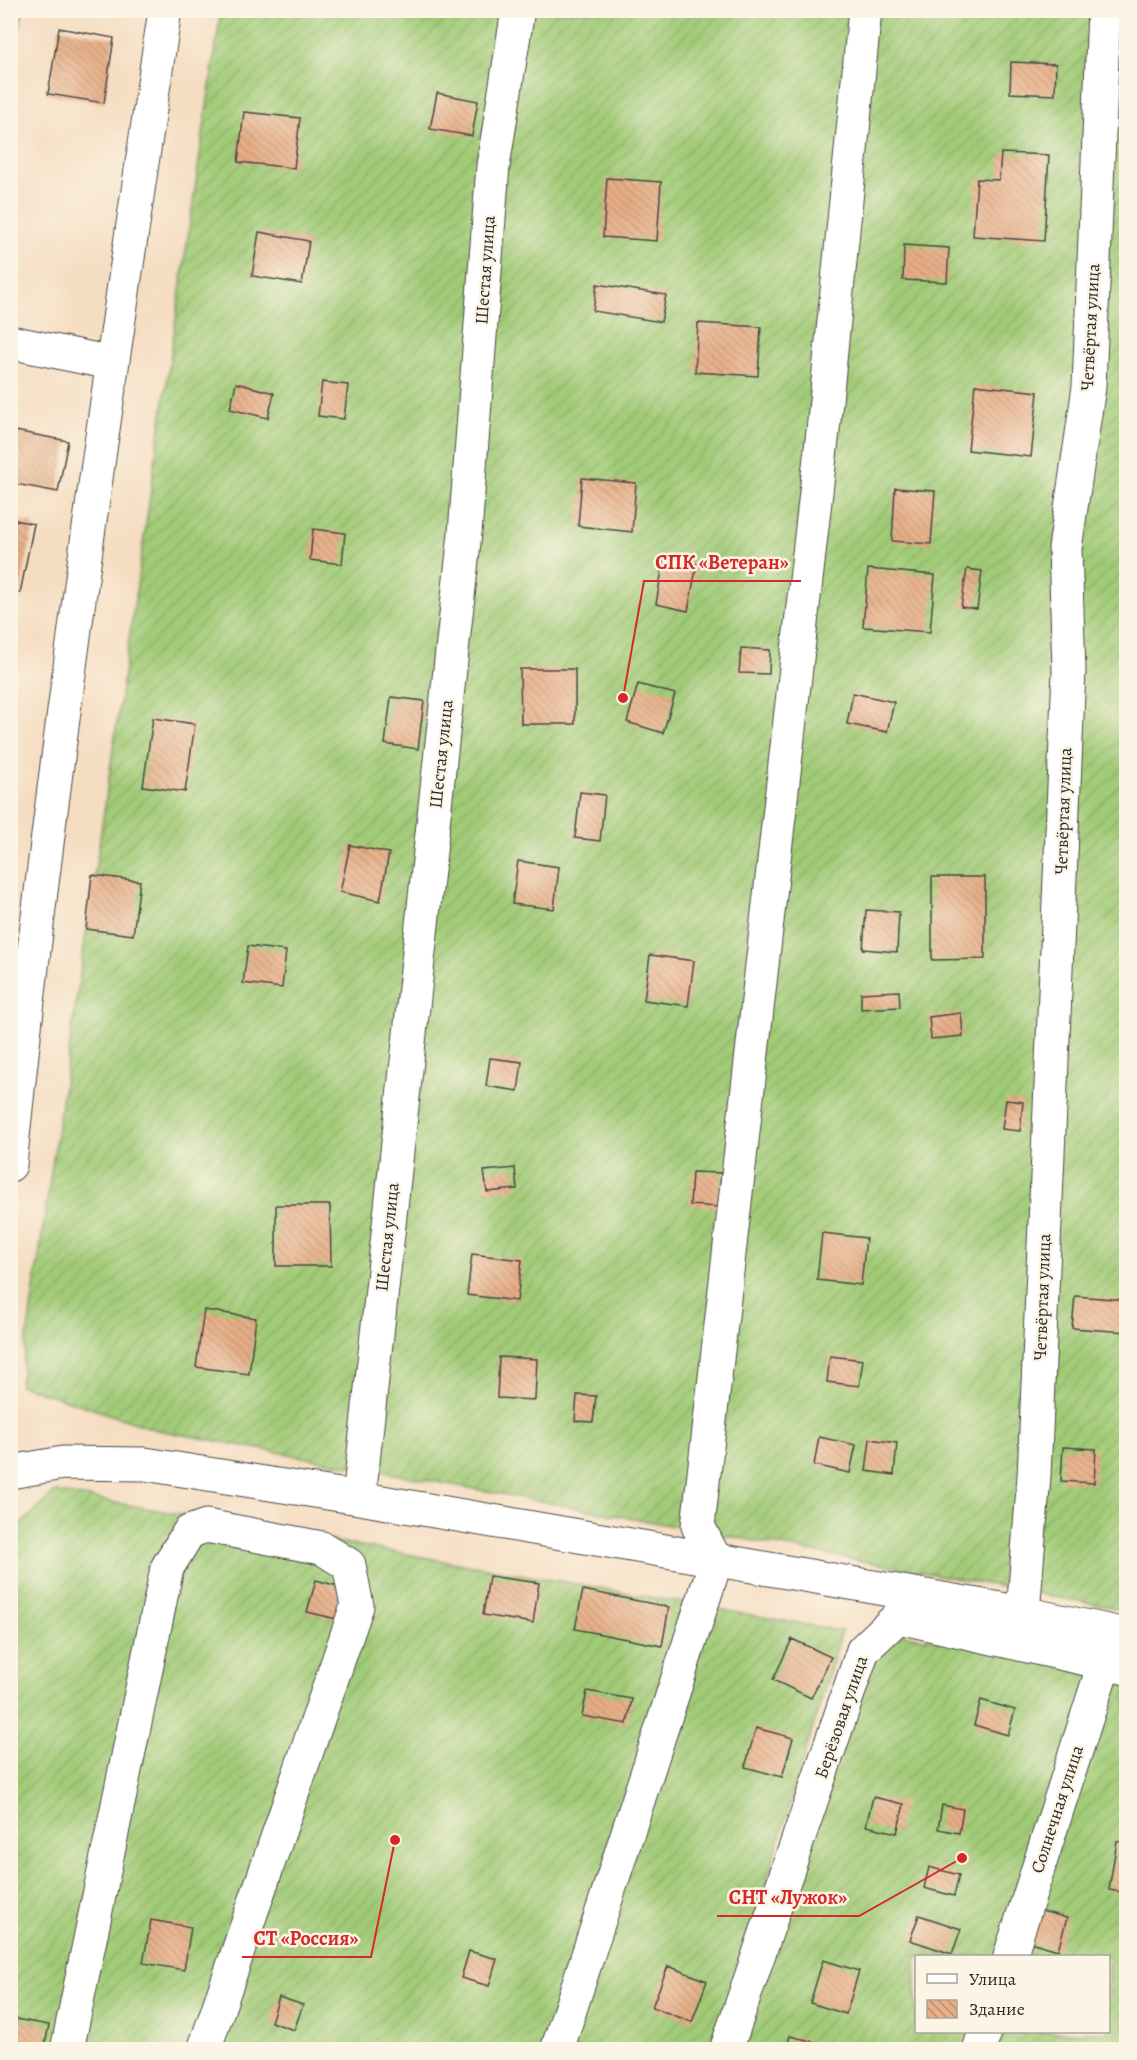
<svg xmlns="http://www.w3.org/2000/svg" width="1137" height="2060" viewBox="0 0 1137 2060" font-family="Alegreya,serif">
	<defs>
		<pattern id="garden-furrows" width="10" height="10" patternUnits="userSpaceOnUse" patternTransform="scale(1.5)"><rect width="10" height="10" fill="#a1cb77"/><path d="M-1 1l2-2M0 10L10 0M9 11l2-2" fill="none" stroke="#8bae67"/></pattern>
		<pattern id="building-back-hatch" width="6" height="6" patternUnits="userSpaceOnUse" patternTransform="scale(1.5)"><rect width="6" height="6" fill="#e8af87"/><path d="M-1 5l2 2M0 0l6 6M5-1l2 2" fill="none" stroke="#bc8f6f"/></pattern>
	</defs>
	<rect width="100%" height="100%" fill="#fcf5e5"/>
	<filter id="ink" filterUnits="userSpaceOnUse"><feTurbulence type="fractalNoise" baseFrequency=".0167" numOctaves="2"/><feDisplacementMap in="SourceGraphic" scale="12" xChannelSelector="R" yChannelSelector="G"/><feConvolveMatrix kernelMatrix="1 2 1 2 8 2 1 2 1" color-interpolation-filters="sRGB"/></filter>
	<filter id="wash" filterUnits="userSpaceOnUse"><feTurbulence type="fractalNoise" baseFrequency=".008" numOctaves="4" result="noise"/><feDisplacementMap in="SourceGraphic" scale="24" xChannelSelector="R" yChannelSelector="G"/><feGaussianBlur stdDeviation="1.35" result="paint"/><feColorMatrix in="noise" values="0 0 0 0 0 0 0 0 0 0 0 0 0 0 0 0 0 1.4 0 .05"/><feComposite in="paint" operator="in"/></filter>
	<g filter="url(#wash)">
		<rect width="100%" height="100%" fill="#f5ddc1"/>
		<path fill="url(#garden-furrows)" stroke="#667b51" stroke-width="1.5" fill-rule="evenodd" d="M11 10 23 11 11 69 10 11Z
			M221 11H1126V1610L157 1430 20 1385Z
			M55 1492 842 1631 716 2049 11 2050V1549L14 1531Z
			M875 1630 1126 1670V2049L736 2050ZM916 1956H1108V2032H916Z"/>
		<g id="blocks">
			<path fill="url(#building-back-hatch)" d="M59 28 114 38 104 103 48 94Z
				M1011 62 1056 64 1055 95 1010 93Z
				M437 93 478 101 472 136 430 129Z
				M244 112 300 118 294 168 238 162Z
				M1001 153 1049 155 1044 241 973 236 977 179 999 180Z
				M607 178 661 182 657 241 603 237Z
				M259 232 309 241 302 284 252 276Z
				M904 245 949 248 947 282 903 280Z
				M597 284 666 295 661 322 593 311Z
				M698 323 761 327 758 376 695 372Z
				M322 382 348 385 344 419 318 416Z
				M236 383 274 393 268 418 230 409Z
				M975 385 1038 392 1031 457 968 450Z
				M10 430 68 441 58 492 10 483Z
				M582 478 636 483 632 532 578 526Z
				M895 488 935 491 931 544 892 541Z
				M10 519 34 524 20 593 10 591Z
				M313 529 345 533 342 564 310 560Z
				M664 558 697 564 688 611 656 604Z
				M868 569 935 575 930 632 863 627Z
				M967 569 982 571 977 609 961 607Z
				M741 648 770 650 769 674 739 673Z
				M520 669H575V724H521Z
				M638 684 675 694 663 733 627 722Z
				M853 693 894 702 887 732 847 724Z
				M391 697 424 701 418 749 385 744Z
				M153 718 195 724 185 792 143 786Z
				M580 792 605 795 600 841 575 838Z
				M350 845 389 853 380 901 340 892Z
				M518 861 559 867 554 909 512 904Z
				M92 875 140 881 133 935 86 929Z
				M932 877H985V959L932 960Z
				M866 910 899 912 897 952 863 949Z
				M248 946 286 951 282 988 243 983Z
				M650 955 694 961 688 1006 644 1000Z
				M899 991 900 1007 861 1009V993Z
				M961 1013 963 1036 931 1039 929 1017Z
				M490 1058 522 1062 518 1091 486 1086Z
				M1006 1100 1023 1102 1020 1131 1002 1129Z
				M515 1168 517 1189 487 1192 484 1171Z
				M692 1172 721 1173 719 1207 690 1205Z
				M276 1205H330L331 1266H276Z
				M822 1233 866 1238 861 1285 817 1280Z
				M472 1254 522 1260 517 1301 467 1295Z
				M1075 1296 1126 1300V1332L1072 1328Z
				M204 1310 256 1318 249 1374 196 1367Z
				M830 1356 863 1360 859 1386 827 1382Z
				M499 1357 537 1359 535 1400 497 1398Z
				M577 1395 596 1396 593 1422 575 1421Z
				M819 1437 856 1445 850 1473 814 1465Z
				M870 1439 897 1443 894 1475 866 1471Z
				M1063 1447 1096 1449 1094 1483 1061 1481Z
				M489 1576 539 1583 533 1623 483 1615Z
				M316 1580 345 1588 337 1619 307 1612Z
				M583 1590 669 1607 662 1646 575 1629Z
				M792 1639 831 1657 811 1698 773 1680Z
				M587 1691 632 1699 627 1724 582 1716Z
				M981 1700 1015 1710 1008 1735 974 1725Z
				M756 1728 793 1738 782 1777 745 1767Z
				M873 1797 904 1804 897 1833 866 1826Z
				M942 1805 963 1809 959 1833 938 1829Z
				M1117 1841 1126 1843V1893L1109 1890Z
				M929 1867 959 1875 954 1896 924 1888Z
				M1025 1906 1067 1918 1058 1950 1016 1938Z
				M919 1915 961 1929 952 1954 910 1940Z
				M151 1920 191 1927 184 1970 143 1963Z
				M469 1951 497 1959 489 1986 461 1978Z
				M823 1960 859 1971 846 2014 810 2003Z
				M668 1966 707 1981 692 2022 652 2007Z
				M279 1997 303 2005 294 2030 271 2022Z
				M10 2018 49 2025 44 2050H10Z
				M790 2036 828 2045 827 2050H786Z"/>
		</g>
	</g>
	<g filter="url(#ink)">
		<use href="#blocks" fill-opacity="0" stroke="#494642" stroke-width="1.5"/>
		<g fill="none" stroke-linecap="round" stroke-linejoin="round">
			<g stroke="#494642" stroke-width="35">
				<path id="minor" d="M10 342 111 363
					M10 1165C50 779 107 395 165 10
					M10 1472 63 1463 145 1464 359 1498 1023 1613 1126 1635
					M359 1498 465 533 493 166 518 10
					M1023 1613 1034 1476 1069 671 1065 548 1089 387 1104 10
					M1010 1956 1105 1661
					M67 2050 167 1568 189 1532 206 1526 322 1548 349 1565 357 1606 204 2050
					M557 2050 716 1561 698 1526 823 431 865 10
					M726 2050 863 1650 898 1617 1126 1668
					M979 2050 985 2032"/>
			</g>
			<use href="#minor" stroke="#fff" stroke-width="33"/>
		</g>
	</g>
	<g text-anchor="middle" stroke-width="5" stroke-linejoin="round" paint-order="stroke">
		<g font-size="18" fill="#2b2b2b" stroke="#fcf5e5">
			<text transform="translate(485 270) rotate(-86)" y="6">Шестая улица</text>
			<text transform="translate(1090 327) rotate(-87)" y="6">Четвёртая улица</text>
			<text transform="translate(441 754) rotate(-84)" y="6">Шестая улица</text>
			<text transform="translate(1063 811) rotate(-88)" y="6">Четвёртая улица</text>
			<text transform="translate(387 1237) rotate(-84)" y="6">Шестая улица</text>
			<text transform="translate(1042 1297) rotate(-88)" y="6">Четвёртая улица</text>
			<text transform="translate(841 1717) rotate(-71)" y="6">Берёзовая улица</text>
			<text transform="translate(1057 1809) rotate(-72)" y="6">Солнечная улица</text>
		</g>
	</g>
	<path fill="none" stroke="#d62828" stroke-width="2" d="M623 698L644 581H801M962 1858L859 1916H717M395 1840L371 1957H242"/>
	<g fill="#d62828" stroke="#fcf5e5" stroke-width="2">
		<circle cx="623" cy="698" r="6"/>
		<circle cx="962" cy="1858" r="6"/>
		<circle cx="395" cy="1840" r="6"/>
	</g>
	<g font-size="20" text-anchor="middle" font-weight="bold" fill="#d62828" stroke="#fcf5e5" stroke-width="5" stroke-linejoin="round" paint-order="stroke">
		<text x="722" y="569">СПК «Ветеран»</text>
		<text x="788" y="1904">СНТ «Лужок»</text>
		<text x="306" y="1945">СТ «Россия»</text>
	</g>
	<rect width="1137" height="2060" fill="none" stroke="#fcf5e5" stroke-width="36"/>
	<rect x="915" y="1955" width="195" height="78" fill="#fcf5e5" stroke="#a8a49b" stroke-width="1.5"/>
	<rect x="927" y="1974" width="30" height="9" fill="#ffffff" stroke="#a8a49b" stroke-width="1.5"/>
	<text x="969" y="1985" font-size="18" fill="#2b2b2b">Улица</text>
	<rect x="927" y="2000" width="30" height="18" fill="url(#building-back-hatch)" stroke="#a8a49b" stroke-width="1.5"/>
	<text x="969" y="2015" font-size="18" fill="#2b2b2b">Здание</text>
</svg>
